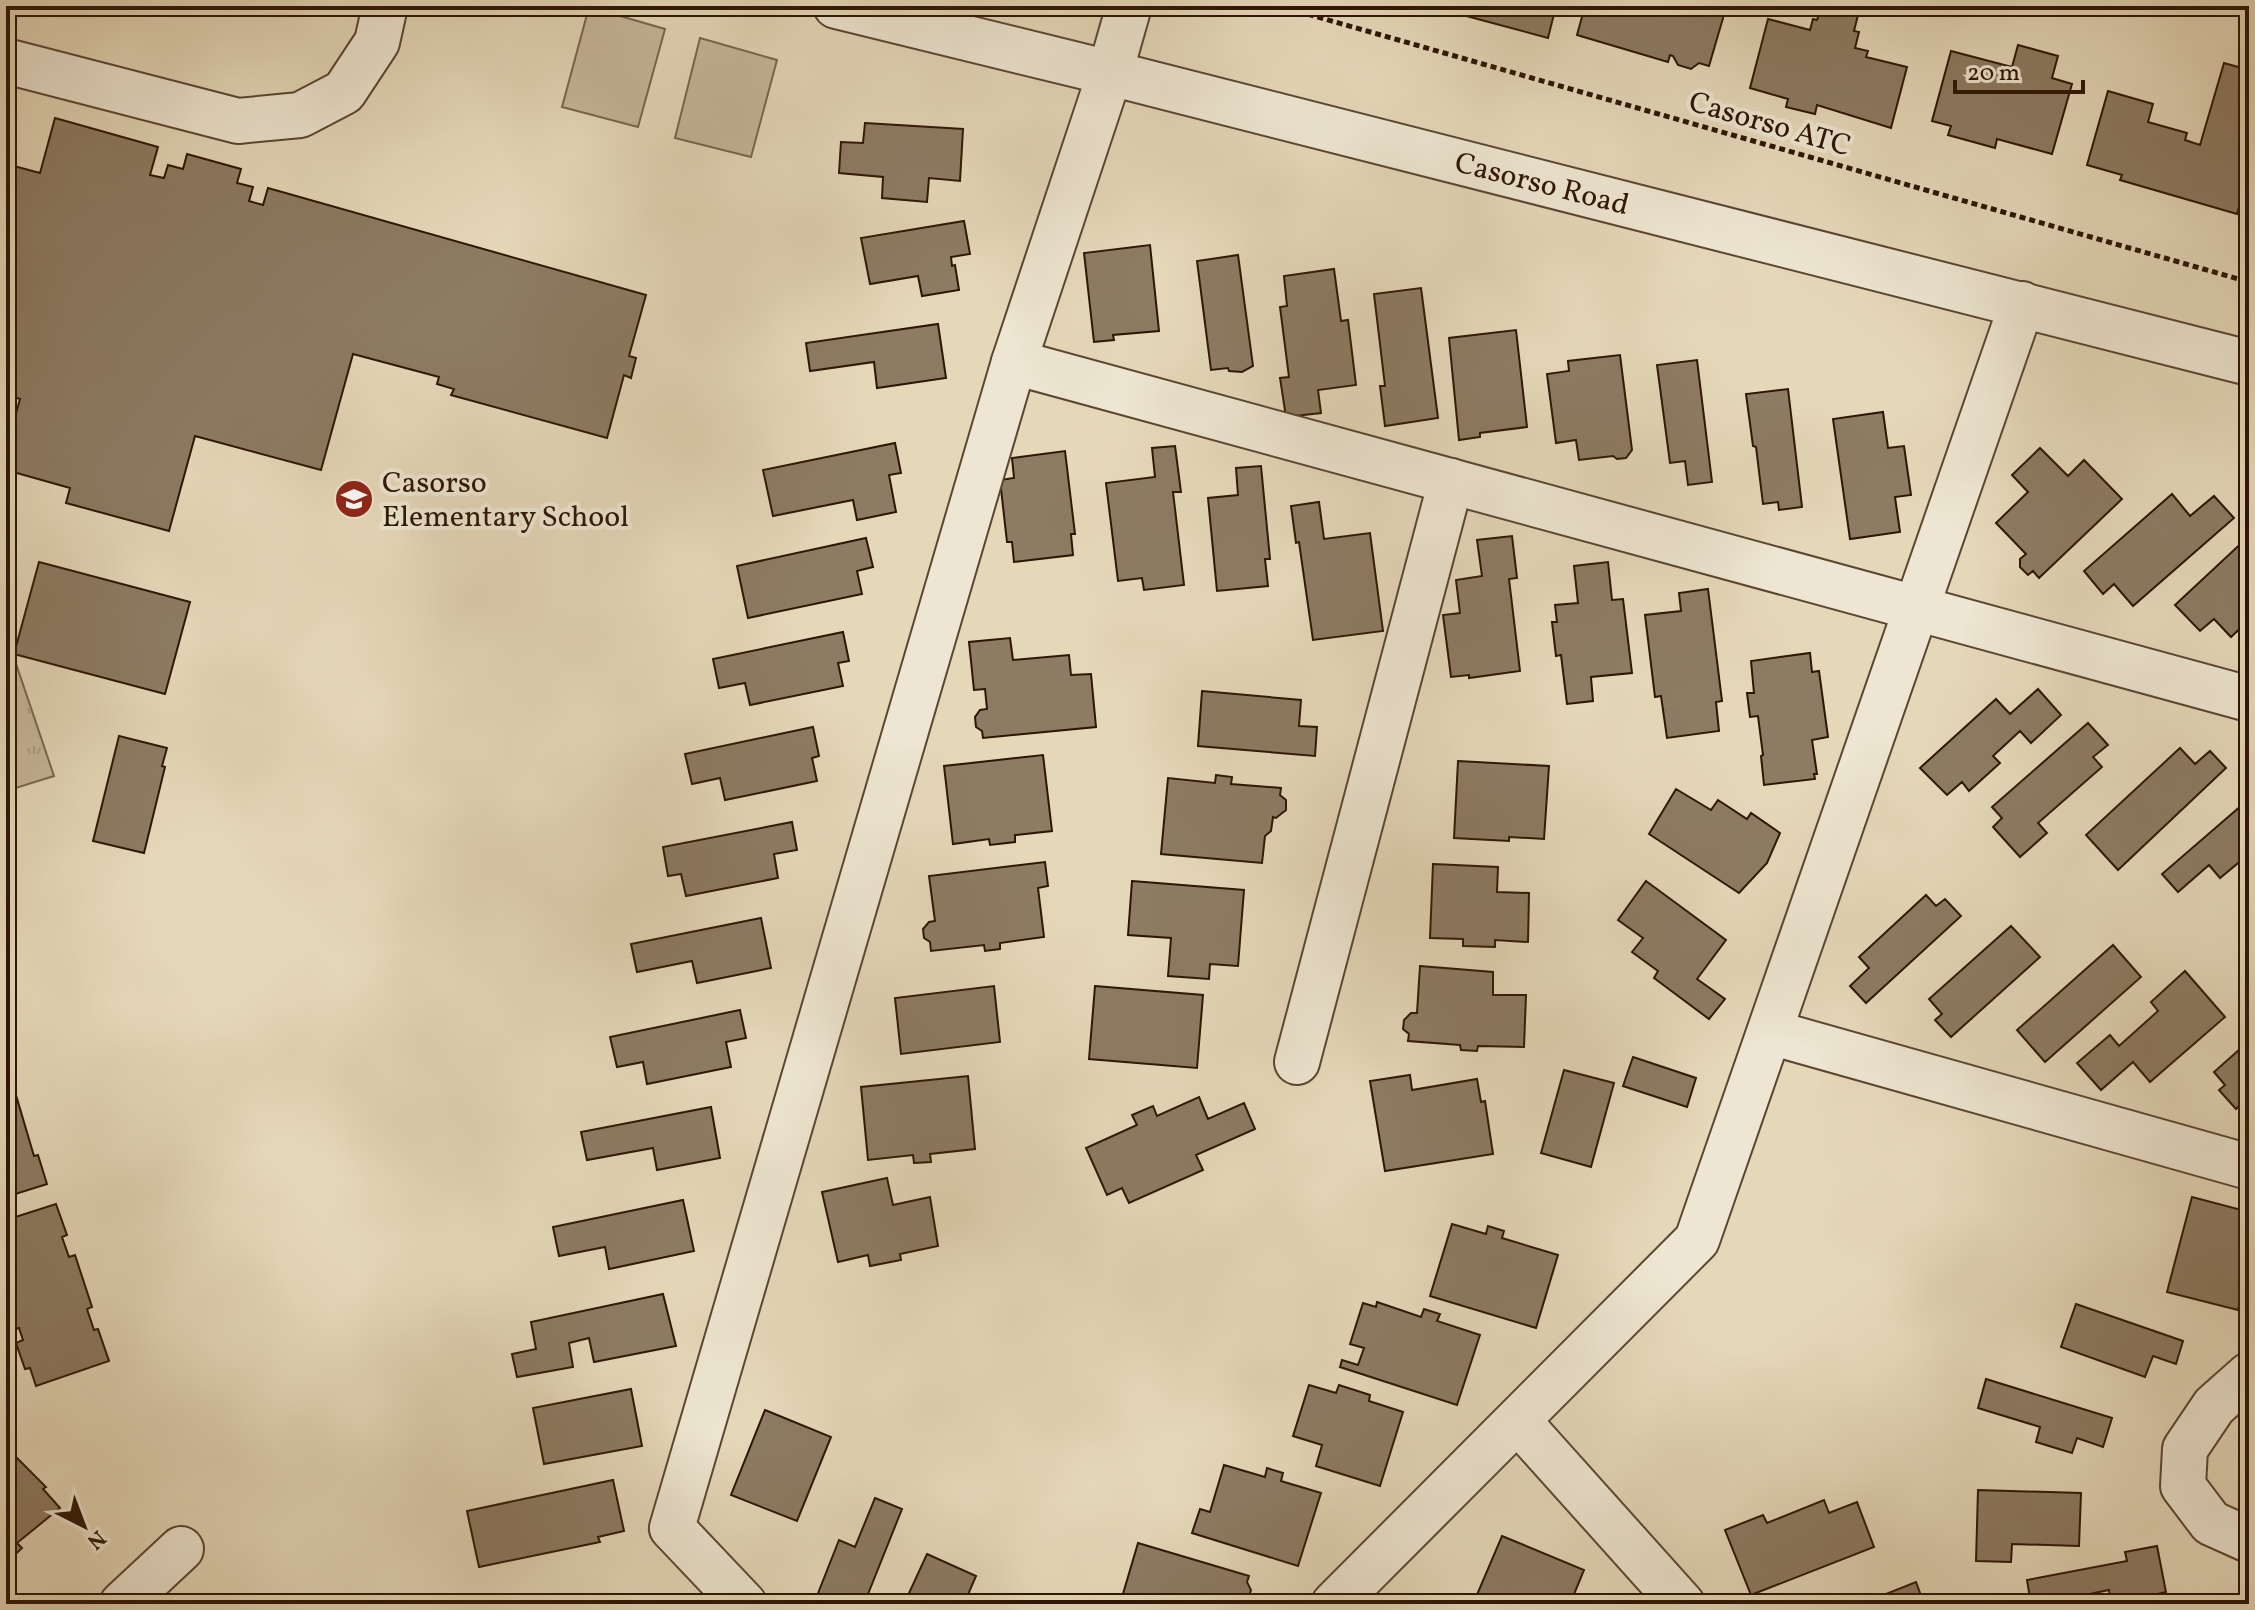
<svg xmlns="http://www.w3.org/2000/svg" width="2255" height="1610" viewBox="0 0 2255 1610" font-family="Vollkorn,serif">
	<defs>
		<pattern id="park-tufts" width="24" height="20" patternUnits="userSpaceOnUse" patternTransform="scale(2)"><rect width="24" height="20" fill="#c6b79a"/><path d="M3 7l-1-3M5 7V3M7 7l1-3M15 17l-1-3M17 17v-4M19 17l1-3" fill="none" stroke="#aa9d83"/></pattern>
	</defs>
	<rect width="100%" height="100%" fill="#e5d8b9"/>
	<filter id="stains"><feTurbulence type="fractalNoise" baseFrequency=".0025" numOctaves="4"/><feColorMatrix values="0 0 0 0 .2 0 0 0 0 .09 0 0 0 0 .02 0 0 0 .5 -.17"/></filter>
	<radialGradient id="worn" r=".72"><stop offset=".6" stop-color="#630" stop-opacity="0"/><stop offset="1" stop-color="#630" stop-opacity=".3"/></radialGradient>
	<path fill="#c6b79a" stroke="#7a6650" stroke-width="2" d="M589 7 665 29 638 127 562 107Z
		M700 38 777 60 751 157 675 138Z"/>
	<path fill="url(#park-tufts)" stroke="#7a6650" stroke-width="2" d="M6 634 54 776 6 791Z"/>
	<path fill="#8d7b63" stroke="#2d1605" stroke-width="2" d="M1429 6H1556L1548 38Z
		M1585 6H1720L1726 8 1709 66 1699 63 1691 69 1678 65 1673 56 1670 55 1668 62 1577 35Z
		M1822 6H1838L1859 11 1854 31 1859 32 1855 48 1868 51 1866 57 1907 67 1891 128 1817 105 1815 114 1786 107 1788 99 1750 88 1768 19 1810 30 1813 19 1817 20Z
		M2018 45 2058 56 2052 78 2072 84 2052 154 1997 139 1995 148 1948 135 1951 126 1932 121 1951 51 2012 67Z
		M2224 63 2249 70V172L2237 214 2120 180 2122 175 2087 165 2108 91 2153 104 2148 122 2187 133 2185 140 2200 145Z
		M55 118 158 147 150 175 164 178 168 165 183 169 187 154 241 169 237 183 253 187 249 201 263 205 268 188 646 295 629 356 636 358 631 378 624 375 607 438 451 395 454 389 437 384 439 377 353 354 321 470 195 436 169 531 66 503 70 488 6 470V449L20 399 6 395V194L14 166 40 173Z
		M865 123 963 129 960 181 929 178 927 202 882 198 883 177 839 173 841 142 863 143Z
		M964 221 970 254 951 257 952 266 955 265 959 290 922 296 918 276 870 284 861 238Z
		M1150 245 1159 331 1113 335 1114 340 1094 342 1084 253Z
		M1238 255 1253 366 1242 372 1229 371 1228 368 1211 370 1197 261Z
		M1334 269 1341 321 1348 320 1356 385 1318 390 1321 413 1286 417 1280 378 1289 377 1280 307 1287 306 1284 276Z
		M1421 288 1438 418 1385 426 1380 386H1385L1374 294Z
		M938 324 946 378 877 388 874 362 810 371 806 343Z
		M1516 330 1527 427 1480 433V437L1459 440 1449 338Z
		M1620 355 1632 450 1626 458 1617 459 1613 456 1579 460 1576 440 1556 443 1547 374 1569 371 1568 361Z
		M1697 360 1712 482 1688 485 1685 461 1670 463 1657 365Z
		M1788 389 1802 507 1779 510 1778 502 1763 504 1756 447 1753 446 1746 394Z
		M1883 412 1888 448 1904 446 1911 495 1895 497 1900 532 1850 539 1833 419Z
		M895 443 901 473 889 475 896 512 857 520 853 500 773 516 763 470Z
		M1175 446 1181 492H1173L1184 585 1144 590 1142 578 1118 581 1106 483 1155 477 1152 448Z
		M2040 448 2068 476 2084 460 2122 499 2039 578 2033 571 2028 575 2020 567V559L2026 554 1996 523 2028 492 2012 475Z
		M1065 451 1075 534H1071L1073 555 1014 562 1012 542H1007L1000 480 1014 478 1012 458Z
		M1261 466 1270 559H1265L1268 586 1217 591 1208 498 1238 495 1236 468Z
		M2172 494 2190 516 2214 496 2234 518 2133 606 2114 584 2103 594 2084 571Z
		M1319 502 1324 539 1370 533 1383 631 1313 640 1299 542 1296 543 1291 506Z
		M1512 536 1517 578 1509 579 1520 671 1469 678V675L1451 677 1443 615 1460 613 1456 580 1482 576 1477 540Z
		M2249 536V620L2231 637 2214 619 2200 631 2175 605Z
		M866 538 873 567 857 571 862 594 748 618 737 566Z
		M39 562 190 602 165 694 14 654Z
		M1608 562 1612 600 1623 599 1632 673 1591 677 1593 701 1567 704 1561 655 1556 656 1552 622H1557L1555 605 1578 603 1574 566Z
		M1708 589 1722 701 1716 702 1719 731 1667 738 1661 696 1655 697 1645 615 1681 611 1679 593Z
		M843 632 849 661 838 663 843 686 750 705 745 683 719 688 713 659Z
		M1010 638 1013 660 1069 655 1071 675 1091 674 1096 727 983 738 982 731 976 727 975 717 980 710 987 709 985 689 974 690 969 642Z
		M1810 653 1812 672 1819 671 1828 737 1812 740 1817 774H1814L1815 779 1764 785 1761 756 1763 755 1758 716 1750 717 1747 693H1754L1751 661Z
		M2038 689 2061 715 2031 743 2020 731 1993 756 2000 763 1969 791 1962 782 1947 795 1920 768 1996 699 2010 714Z
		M1202 691 1301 700 1299 726 1317 727 1315 756 1198 746Z
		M2088 723 2108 745 2093 757 2102 767 2038 823 2047 833 2020 857 1993 827 2002 818 1992 807Z
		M813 727 819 756 812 758 817 781 725 800 720 778 692 784 685 754Z
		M119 736 167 748 162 766 165 767 144 853 93 841Z
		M2180 748 2195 764 2210 751 2226 768 2118 870 2086 835Z
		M1043 755 1052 831 1015 835V842L990 845 989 839 953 844 944 766Z
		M1458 761 1549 766 1544 839 1509 837V841L1454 838Z
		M1216 775 1232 777 1231 784 1281 788 1280 795 1286 800V810L1276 818 1273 817 1271 831 1265 836 1262 863 1161 854 1168 778 1215 783Z
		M1676 789 1711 810 1718 800 1747 819 1751 813 1780 833 1767 863 1739 893 1649 834Z
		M2249 799V854L2220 878 2209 865 2178 892 2162 874Z
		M792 822 797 850 774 854 778 878 686 896 681 874 668 876 663 847Z
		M1045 862 1048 886 1038 888 1044 937 1000 943V949L985 951 984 945 931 951 930 942 924 938 923 929 929 922 935 921 929 876Z
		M1433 864 1498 867 1497 892 1529 893 1528 942 1495 940V947L1463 946V939L1430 938Z
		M1132 881 1244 890 1238 966 1210 964 1209 979 1168 976 1171 938 1128 935Z
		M1646 881 1726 940 1697 979 1725 999 1709 1019 1654 978 1658 971 1632 952 1643 938 1618 920Z
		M1926 895 1936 906 1945 899 1961 916 1866 1003 1850 986 1869 968 1859 957Z
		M761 918 771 968 697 983 692 961 637 972 631 944Z
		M2011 926 2040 957 1951 1037 1935 1020 1942 1014 1929 999Z
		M2113 945 2141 977 2045 1062 2017 1030Z
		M1420 966 1493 972V995H1526L1524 1047 1478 1046 1477 1051 1461 1050 1460 1045 1408 1041 1409 1034 1403 1029 1404 1020 1411 1013H1417Z
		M2185 971 2225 1017 2150 1082 2133 1062 2101 1090 2077 1063 2110 1035 2119 1046 2158 1011 2151 1002Z
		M994 986 1000 1042 901 1054 895 998Z
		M1095 986 1203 995 1197 1068 1089 1059Z
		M740 1010 746 1038 726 1042 731 1067 647 1084 643 1062 617 1067 610 1037Z
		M2249 1041V1097L2236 1109 2219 1090 2225 1085 2214 1072Z
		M1633 1057 1696 1078 1687 1107 1623 1086Z
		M6 1070 10 1085H13L34 1156 38 1155 47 1184 6 1197Z
		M1564 1070 1614 1083 1591 1167 1541 1153Z
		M1410 1075 1412 1090 1477 1079 1481 1102 1485 1101 1493 1154 1385 1171 1370 1081Z
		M968 1076 975 1149 930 1154 931 1162 914 1163 913 1155 868 1160 861 1087Z
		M1199 1097 1208 1119 1244 1103 1255 1129 1196 1155 1203 1170 1129 1203 1122 1188 1107 1195 1086 1148 1137 1125 1132 1115 1153 1106 1157 1116Z
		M711 1107 720 1158 657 1170 653 1148 587 1160 581 1132Z
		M887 1178 893 1205 930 1197 938 1246 900 1254 901 1260 870 1266 868 1255 838 1262 822 1192Z
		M2192 1197 2249 1212V1269L2238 1310 2167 1292Z
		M683 1200 694 1251 609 1269 605 1247 559 1256 553 1227Z
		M56 1204 67 1235 62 1237 69 1257 75 1255 92 1307 87 1309 94 1330 98 1329 109 1361 36 1386 30 1368 25 1369 16 1343 23 1340 19 1328 15 1329 6 1304V1220Z
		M1452 1224 1486 1234 1488 1226 1504 1231 1502 1238 1558 1255 1536 1328 1430 1296Z
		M663 1294 676 1346 594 1362 589 1338 569 1343 573 1367 517 1377 512 1354 536 1349 531 1322Z
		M1377 1302 1421 1317 1424 1309 1440 1314 1437 1321 1480 1335 1457 1405 1340 1367 1342 1360 1358 1365 1364 1348 1350 1344 1363 1303 1376 1307Z
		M2076 1304 2183 1341 2176 1364 2153 1356 2145 1377 2061 1347Z
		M1986 1379 2112 1418 2103 1447 2077 1438 2072 1453 2036 1442 2040 1427 1978 1408Z
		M1309 1385 1336 1393 1339 1385 1370 1395 1369 1401 1403 1412 1380 1486 1316 1466 1322 1445 1293 1436Z
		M631 1389 642 1446 544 1464 533 1408Z
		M765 1410 831 1437 797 1521 731 1495Z
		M10 1451 46 1487 43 1489 60 1508 17 1543 22 1548 6 1563V1455Z
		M1224 1465 1265 1477 1267 1468 1283 1473 1281 1481 1321 1493 1298 1566 1192 1533 1200 1509 1210 1512Z
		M613 1480 624 1531 598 1537 600 1542 479 1567 467 1511Z
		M1978 1490 2081 1493 2079 1546 2012 1544 2011 1562 1976 1561Z
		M875 1498 902 1509 864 1604H822L815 1601 839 1540 855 1547Z
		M1824 1500 1829 1513 1857 1502 1874 1547 1751 1595 1725 1530 1763 1515 1767 1523Z
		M1502 1536 1584 1570 1570 1604H1492L1476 1597Z
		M1138 1543 1249 1576 1247 1582 1251 1590 1248 1599 1239 1604H1120Z
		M2157 1546 2166 1592 2114 1604H2111L2109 1590 2070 1598 2071 1604H2047L2046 1602 2031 1604 2027 1580 2127 1561 2125 1552Z
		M927 1554 976 1576 964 1604H904Z
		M1916 1582 1923 1601 1938 1595 1942 1604H1861Z"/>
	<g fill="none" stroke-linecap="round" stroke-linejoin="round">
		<g stroke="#5b4632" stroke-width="48">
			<g id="minor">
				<path id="s1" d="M836 6 1110 73 2249 363"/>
				<path d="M6 61 238 121 300 115 344 92 377 42 385 6"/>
				<path d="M1014 362 2249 699"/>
				<path d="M1770 1032 2249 1167"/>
				<path d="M1297 1062 1451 481"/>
				<path d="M2249 1375 2214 1406 2185 1449 2183 1486 2211 1523 2249 1540"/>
				<path d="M1518 1421 1682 1604"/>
				<path d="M122 1604 181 1549"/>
				<path d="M744 1604 672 1528 1014 362 1110 73 1129 6"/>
				<path d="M1334 1604 1697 1240 2022 304"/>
			</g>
		</g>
		<path stroke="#2d1605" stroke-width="5" stroke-dasharray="6 4" stroke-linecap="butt" d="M1279 6 2249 282"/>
		<use href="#minor" stroke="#eee6d2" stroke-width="44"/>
	</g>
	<defs>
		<g id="school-disc" transform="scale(2)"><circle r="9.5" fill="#8f2418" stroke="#eee6d2"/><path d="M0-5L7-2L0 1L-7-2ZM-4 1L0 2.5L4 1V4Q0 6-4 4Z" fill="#fff"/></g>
	</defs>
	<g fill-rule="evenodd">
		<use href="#school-disc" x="354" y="499"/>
	</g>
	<g text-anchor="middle" stroke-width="8" stroke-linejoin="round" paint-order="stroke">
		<g font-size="30" fill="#2d1605" stroke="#eee6d2">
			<text transform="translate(1770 123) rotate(16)" y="10">Casorso ATC</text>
			<text dy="10" stroke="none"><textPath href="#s1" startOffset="728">Casorso Road</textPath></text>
		</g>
		<g font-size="30" fill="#2d1605" stroke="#eee6d2" text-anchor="start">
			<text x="382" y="492">Casorso<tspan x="382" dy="34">Elementary School</tspan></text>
		</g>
	</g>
	<rect width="2255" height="1610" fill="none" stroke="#e5d8b9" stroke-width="32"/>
	<rect x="8" y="8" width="2239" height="1594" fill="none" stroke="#2d1605" stroke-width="4"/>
	<rect x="16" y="16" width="2223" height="1578" fill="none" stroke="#2d1605" stroke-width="2"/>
	<g transform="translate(84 1526) rotate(138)" stroke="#eee6d2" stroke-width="6" paint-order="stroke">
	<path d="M0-6L14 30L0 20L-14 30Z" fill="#2d1605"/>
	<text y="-12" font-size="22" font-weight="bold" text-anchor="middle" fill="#2d1605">N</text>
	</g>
	<path d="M1955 80v12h128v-12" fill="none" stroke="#2d1605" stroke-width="4"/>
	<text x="1967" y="80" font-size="24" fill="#2d1605" stroke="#eee6d2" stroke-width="6" paint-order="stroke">20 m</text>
	<rect width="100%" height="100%" filter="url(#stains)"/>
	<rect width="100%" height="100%" fill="url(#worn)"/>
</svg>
